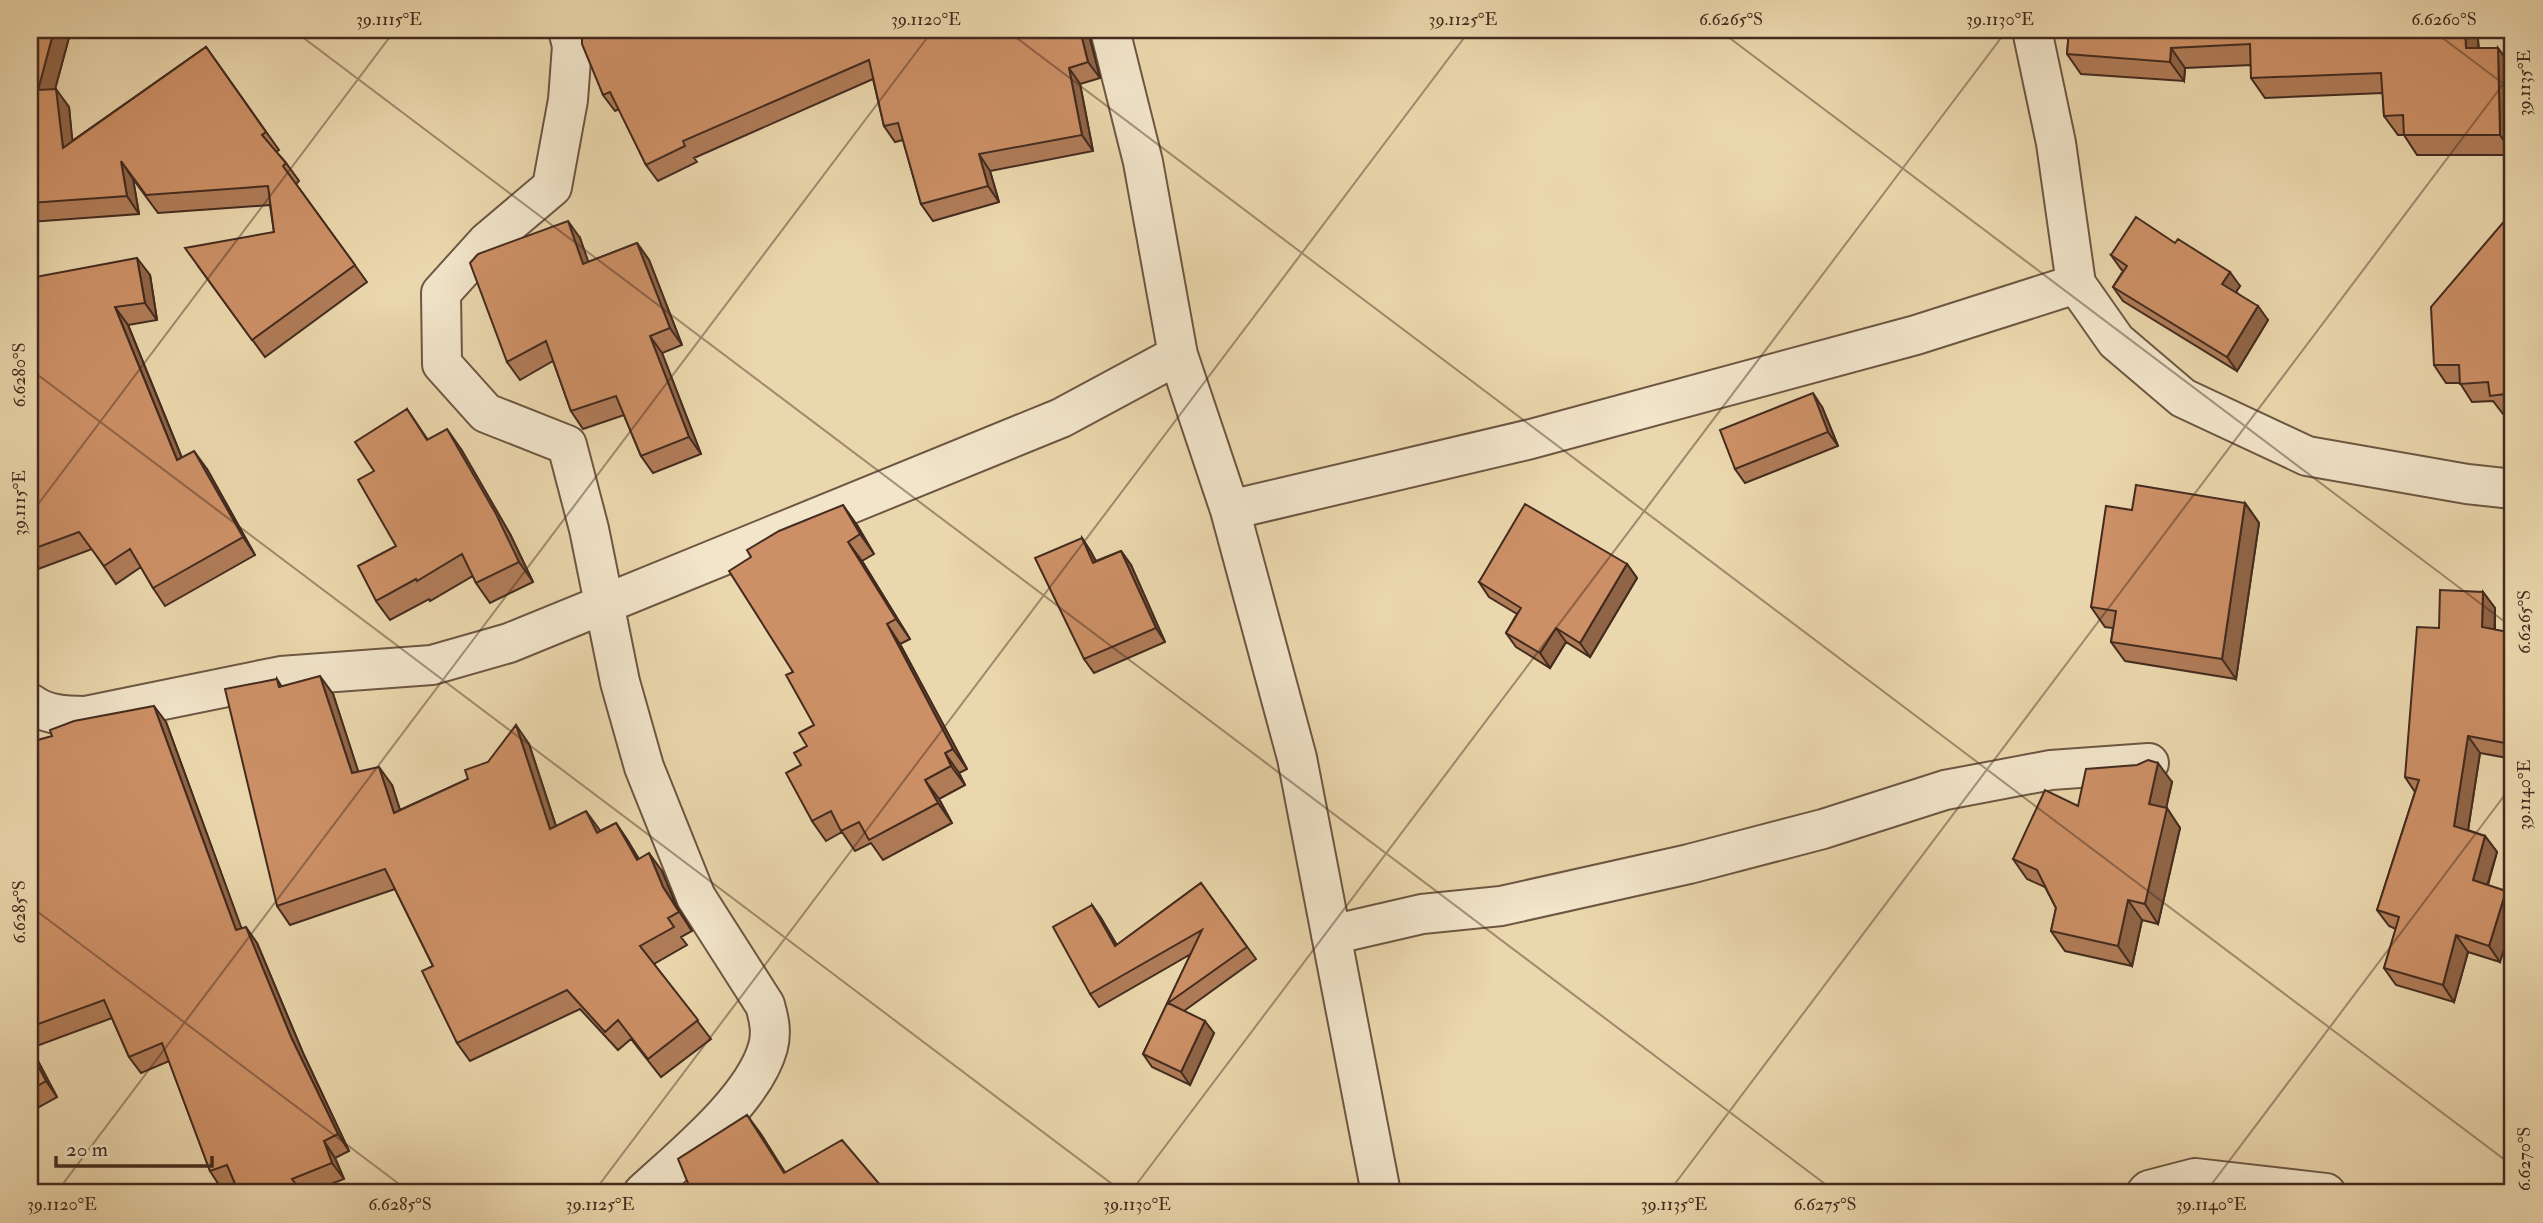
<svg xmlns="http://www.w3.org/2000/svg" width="2543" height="1223" viewBox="0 0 2543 1223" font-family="'IM FELL Double Pica',serif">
	<rect width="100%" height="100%" fill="#ebd7ad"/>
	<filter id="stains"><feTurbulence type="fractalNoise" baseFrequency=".00286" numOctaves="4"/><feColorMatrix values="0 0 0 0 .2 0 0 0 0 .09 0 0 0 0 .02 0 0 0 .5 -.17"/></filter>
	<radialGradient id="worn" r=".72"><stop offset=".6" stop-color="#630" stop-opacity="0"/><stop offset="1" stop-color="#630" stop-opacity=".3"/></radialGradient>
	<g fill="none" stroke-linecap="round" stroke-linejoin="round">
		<g stroke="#6d5642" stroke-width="42">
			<path id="street" d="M568 30 572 46 568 100 552 187 487 242 441 293 442 364 486 413 567 445 589 529 620 682 644 767 696 897 765 1005C769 1019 772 1032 768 1047 754 1099 682 1157 643 1193
				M1110 30 1143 162 1178 355 1230 510 1297 758 1381 1193
				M2032 30 2056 143 2076 284 2116 341 2183 398 2307 456 2467 484 2513 489
				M1230 510 1531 439 1916 335 2076 284
				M30 703C46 715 65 716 85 716L281 676 432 665 509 643 1061 418 1178 355
				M1331 935 1422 914 1501 906 1689 864 1823 829 1945 790 2051 770 2149 763
				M2146 1193 2149 1190 2195 1178 2326 1193"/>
		</g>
		<use href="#street" stroke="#f2e5ca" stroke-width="38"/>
	</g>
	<path fill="#b07c58" stroke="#432b1f" stroke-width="2" d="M30 30H71L55 89 69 107 72 141 206 47 279 150 276 152 286 163 299 181 296 184 367 282 265 357 198 266 274 232 270 205 158 213 133 179 139 214 30 222Z
		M2067 30H2477L2479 48H2498L2512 68 2513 155H2417L2404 135H2398L2384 116 2383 93 2265 98 2251 78V65L2185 68 2184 81 2081 74 2067 54 2069 30Z
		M582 33 1089 35 1100 78 1080 84 1093 151 990 171 999 202 933 221 921 204 903 140 895 142 884 126 873 79 694 158 697 162 658 181 646 165 619 109 615 111 603 95Z
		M2513 211V413L2503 414 2493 401 2472 402 2460 383H2446L2434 365Z
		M580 238 588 262 637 243 649 260 682 345 662 353 701 454 653 473 641 456 624 415 583 429 571 411 553 361 520 380 507 362Z
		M2111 255 2240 286 2236 292 2268 320 2237 371 2123 301 2113 287 2123 271 2121 269Z
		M150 275 157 320 128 325 182 458 207 469 255 555 165 606 153 588 141 567 116 584 92 549 30 572V278Z
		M1822 407 1838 446 1745 483 1735 469Z
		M407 409 428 440 461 449 510 534 533 582 490 603 476 583 473 576 430 601 429 599 390 620 376 601 396 546 374 471Z
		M2245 503 2259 523 2236 679 2125 661 2111 642 2113 628 2105 627 2091 607 2132 510Z
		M857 525 874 554 862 561 910 639 900 644 967 769 959 773 965 785 939 799 952 823 883 860 871 843 855 851 842 832 826 841 812 821 801 765 814 725 793 672 751 557Z
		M1082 538 1091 552 1096 561 1121 551 1131 565 1165 642 1094 673 1084 659Z
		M1627 564 1637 578 1590 657 1566 642 1550 668 1516 647 1506 633 1517 614 1489 597 1479 582Z
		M2483 592 2495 608V630L2513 633V759L2480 753 2468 830 2485 836 2497 852 2488 885 2500 962 2468 952 2454 1002 2396 985 2384 968 2396 929 2389 926 2377 910 2415 792 2405 777 2439 628Z
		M277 679 282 687 333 694 358 772 392 785 400 810 468 779 488 762 529 744 556 826 600 831 616 823 628 841 639 859 662 871 676 905 692 931 681 937 687 945 654 964 711 1039 661 1077 631 1039 618 1050 580 1009 470 1061 457 1043 433 966 395 889 290 925 277 906Z
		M166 722 241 928 257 943 303 1053 349 1151 335 1158 344 1179 308 1193H239L235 1183 221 1188 210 1171 169 1061 141 1073 129 1057 112 1018 31 1048 57 1097 30 1112V742Z
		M2172 782 2166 808 2180 828 2158 924 2142 920 2132 966 2065 951 2051 931 2056 908 2045 887 2027 879 2013 859 2078 806Z
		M1201 883 1256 959 1184 1011 1214 1033 1190 1085 1152 1067 1143 1054 1191 954 1099 1007 1090 994 1092 905 1101 918 1117 945Z"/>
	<path fill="#906547" stroke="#432b1f" stroke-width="2" d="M54 30H71L50 108 38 90Z
		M1080 30H1089V35L1100 78 1088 62Z
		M2465 30H2477L2480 68 2466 48Z
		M2171 48 2185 68 2184 81 2170 62Z
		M2498 48 2512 68 2513 154 2500 135Z
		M1069 68 1080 84 1093 151 1082 135Z
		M56 89 69 107 75 166 63 148Z
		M979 154 990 171 999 202 988 186Z
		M121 161 133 179 139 214 127 196Z
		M568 221 580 238 595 281 583 264Z
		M637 243 649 260 682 345 670 328Z
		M137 258 150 275 157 320 145 303Z
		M2230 272 2240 286 2232 298 2222 284Z
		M2258 306 2268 320 2237 371 2227 357Z
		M115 307 128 325 190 478 177 460Z
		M650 336 662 353 701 454 689 437Z
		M1813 393 1822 407 1838 446 1828 432Z
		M447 429 461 449 510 534 533 582 519 562Z
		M194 451 207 469 255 555 243 537Z
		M2245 503 2259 523 2236 679 2222 659Z
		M843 505 857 525 874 554 860 534Z
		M1082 538 1091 552 1103 577 1093 563Z
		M848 542 862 561 910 639 896 619Z
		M1121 551 1131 565 1165 642 1156 628Z
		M1627 564 1637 578 1590 657 1580 643Z
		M2483 592 2495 608 2494 644 2482 627Z
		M887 624 900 644 967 769 953 749Z
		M1556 628 1566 642 1550 668 1540 653Z
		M320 676 333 694 365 792 352 773Z
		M2513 697V755L2505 743Z
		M154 706 166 722 248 946 236 930Z
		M516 725 529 744 563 848 550 829Z
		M2468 736 2480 753 2466 843 2454 826Z
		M945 753 959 773 965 785 951 766Z
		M2158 763 2172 782 2165 813 2167 808 2180 828 2158 924 2145 904 2149 804Z
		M379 767 392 785 407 832 394 813Z
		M925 780 939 799 952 823 938 803Z
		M586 811 599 829 610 851 597 833Z
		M616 823 628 841 650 879 637 860Z
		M2485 836 2497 852 2484 896 2473 880Z
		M649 853 662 871 676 905 692 931 663 887Z
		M2506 891 2513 901V921L2500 962 2489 946Z
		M2128 900 2142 920 2132 966 2118 946Z
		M1092 905 1101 918 1124 959 1115 946Z
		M246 927 257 943 303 1053 349 1151 338 1134 291 1037Z
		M2456 935 2468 952 2454 1002 2443 985Z
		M1205 1021 1214 1033 1190 1085 1181 1072Z
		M30 1046 57 1097 46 1081 30 1051Z
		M747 1115 761 1134 798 1193 784 1173Z
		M324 1141 335 1158 344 1179 332 1163Z"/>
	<path fill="#cd9066" stroke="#432b1f" stroke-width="2" d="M30 30H54L38 90 56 89 63 148 206 47 266 132 262 135 286 163 283 166 355 265 252 340 185 248 274 232 268 186 146 195 121 161 127 196 30 203Z
		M589 30H1080L1088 62 1069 68 1082 135 979 154 988 186 921 204 898 123 884 126 869 60 683 141 685 146 646 165 610 92 603 95 582 44V33Z
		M2069 30H2465L2466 48H2498L2500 135H2404L2403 115 2384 116 2381 73 2251 78 2250 44 2171 48 2170 62 2067 54Z
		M2513 211V393L2490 396 2488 382 2460 384 2459 365H2434L2431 307Z
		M2136 217 2175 243 2178 239 2230 272 2222 284 2258 306 2227 357 2113 287 2127 266 2111 255Z
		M568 221 583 264 637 243 670 328 650 336 689 437 641 456 616 396 571 411 546 341 507 362 470 263 478 254Z
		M137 258 145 303 115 307 177 460 194 451 243 537 153 588 130 549 104 566 79 532 30 550V278Z
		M1813 393 1828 432 1735 469 1720 430Z
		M407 409 427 440 447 429 496 514 519 562 476 583 462 554 417 581 416 579 376 601 358 566 396 546 358 480 374 471 355 442Z
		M2136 485 2245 503 2222 659 2111 642 2116 611 2091 607 2106 506 2132 510Z
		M1525 504 1627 564 1580 643 1556 628 1540 653 1506 633 1521 608 1479 582Z
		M843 505 860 534 848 542 896 619 887 624 953 749 945 753 951 766 925 780 938 803 869 840 859 822 841 831 831 811 812 821 786 773 801 765 794 753 807 746 799 733 814 725 786 675 793 672 729 571 751 557 747 550 779 531Z
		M1082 538 1093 563 1121 551 1156 628 1084 659 1035 558Z
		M2440 590 2483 592 2482 627 2513 633V697L2505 743 2468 736 2454 826 2485 836 2473 880 2506 891 2489 946 2456 935 2443 985 2384 968 2399 917 2377 910 2419 780 2405 777 2417 627 2439 628Z
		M320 676 352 773 379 767 394 813 468 779 465 770 488 762 516 725 550 829 586 811 597 833 616 823 637 860 649 853 663 887 679 912 668 918 674 927 640 946 698 1020 648 1059 618 1020 605 1032 567 990 457 1043 422 971 433 966 385 869 277 906 225 689 277 679 279 687Z
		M154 706 236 930 246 927 291 1037 338 1134 324 1141 332 1163 292 1179 302 1193H239L227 1165 210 1171 162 1043 129 1057 104 1000 30 1027V742L52 736 50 730 74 721Z
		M2148 760 2158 763 2149 804 2167 808 2145 904 2128 900 2118 946 2051 931 2056 908 2037 870 2013 859 2045 790 2078 806 2086 769 2137 765Z
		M1201 883 1247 947 1168 1003 1205 1021 1181 1072 1143 1054 1202 930 1090 994 1053 927 1092 905 1115 946Z
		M30 1051 46 1081 30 1090Z
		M747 1115 784 1173 842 1140 887 1193H692L678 1159Z"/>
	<path fill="none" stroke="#432b1f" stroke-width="2" stroke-opacity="0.45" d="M293 30 1837 1193M1006 30 2513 1166M1719 30 2513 628M2432 30 2513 91M30 369 1124 1193M30 515 395 30M30 906 411 1193M56 1193 933 30M593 1193 1470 30M1130 1193 2007 30M1668 1193 2513 71M2205 1193 2513 784"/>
	<rect width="2543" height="1223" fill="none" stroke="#ebd7ad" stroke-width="77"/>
	<path d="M56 1156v10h156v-10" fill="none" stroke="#432b1f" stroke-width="3.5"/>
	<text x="66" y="1156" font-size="21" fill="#432b1f" stroke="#f2e5ca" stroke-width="5" paint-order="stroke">20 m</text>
	<rect x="38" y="38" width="2466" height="1146" fill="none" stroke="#432b1f" stroke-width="2.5"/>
	<g font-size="18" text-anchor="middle" fill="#432b1f">
		<text x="389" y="25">39.1115°E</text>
		<text x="926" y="25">39.1120°E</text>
		<text x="1463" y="25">39.1125°E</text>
		<text x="1731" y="25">6.6265°S</text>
		<text x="2000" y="25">39.1130°E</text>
		<text x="2444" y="25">6.6260°S</text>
		<text transform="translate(2524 83) rotate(-90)" y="6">39.1135°E</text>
		<text transform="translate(19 375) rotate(-90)" y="6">6.6280°S</text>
		<text transform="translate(19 503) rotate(-90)" y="6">39.1115°E</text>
		<text transform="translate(2524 622) rotate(-90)" y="6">6.6265°S</text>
		<text transform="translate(2524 795) rotate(-90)" y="6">39.1140°E</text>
		<text transform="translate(19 912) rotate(-90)" y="6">6.6285°S</text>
		<text transform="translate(2524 1159) rotate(-90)" y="6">6.6270°S</text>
		<text x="62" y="1210">39.1120°E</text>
		<text x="400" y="1210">6.6285°S</text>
		<text x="600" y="1210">39.1125°E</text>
		<text x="1137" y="1210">39.1130°E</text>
		<text x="1674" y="1210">39.1135°E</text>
		<text x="1825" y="1210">6.6275°S</text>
		<text x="2211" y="1210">39.1140°E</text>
	</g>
	<rect width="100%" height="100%" filter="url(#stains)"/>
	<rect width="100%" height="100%" fill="url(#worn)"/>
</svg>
